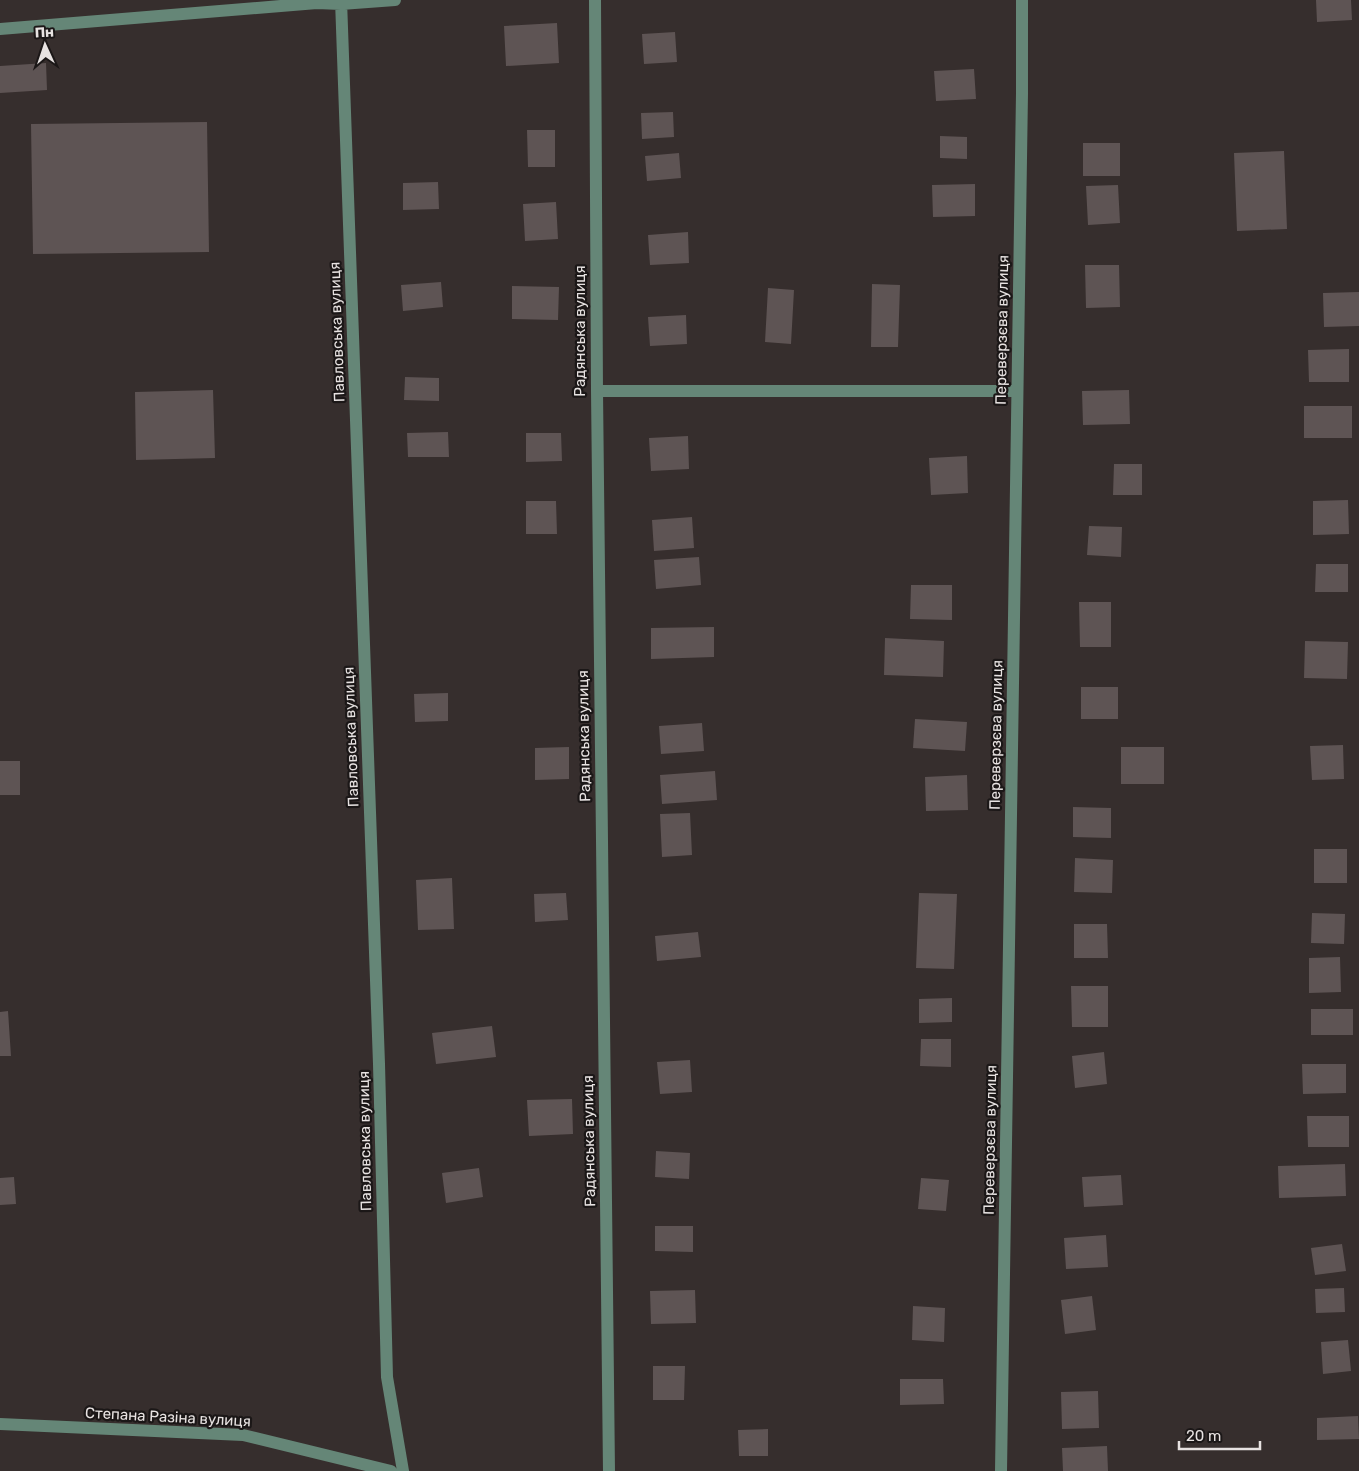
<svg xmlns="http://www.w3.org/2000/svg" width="1359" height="1471" viewBox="0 0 1359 1471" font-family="Rubik,sans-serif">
	<rect width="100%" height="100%" fill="#362e2d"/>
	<path fill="#5e5454" d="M1316 0H1351L1352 20 1317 22Z
		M557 23 559 63 506 66 504 26Z
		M675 32 677 62 644 64 642 34Z
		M46 63 47 90 0 93V66Z
		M974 69 976 99 936 101 934 71Z
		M673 112 674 137 642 139 641 113Z
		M207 122 209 252 33 254 31 124Z
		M527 130H555V167H528Z
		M940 136 967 137V159L940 158Z
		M1083 143H1120V176H1083Z
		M1284 151 1287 229 1237 231 1234 153Z
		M679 153 681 178 647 181 645 156Z
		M438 182 439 209 403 210V183Z
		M975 184V216L933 217 932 185Z
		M1118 185 1120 223 1088 225 1086 186Z
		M556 202 558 239 525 241 523 204Z
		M688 232 689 263 650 265 648 235Z
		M1085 265H1119L1120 307 1086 308Z
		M441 282 443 307 403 311 401 285Z
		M872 284 900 285 898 347H871Z
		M512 286 559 287 558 320 512 319Z
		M768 288 794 290 791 344 765 342Z
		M1359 292V326L1324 327 1323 293Z
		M686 315 687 344 650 346 648 317Z
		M1349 349V382H1309L1308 350Z
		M405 377 439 378V401L404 400Z
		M213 390 215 458 136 460 135 392Z
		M1129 390 1130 424 1083 425 1082 391Z
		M1304 406H1352V438H1304Z
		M448 432 449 457H408L407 433Z
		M526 433H561L562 461 526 462Z
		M688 436 689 469 651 471 649 438Z
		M967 456 968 493 931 495 929 458Z
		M1114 464H1142V495H1113Z
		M1348 500 1349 534 1313 535V501Z
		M526 501H556L557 534H526Z
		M692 517 694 548 654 551 652 520Z
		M1089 526 1122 527 1121 557 1087 555Z
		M699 557 701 585 656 589 654 560Z
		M1316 564H1348V592H1315Z
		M911 585H952V620L910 619Z
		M1079 602H1111V647H1080Z
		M714 627V657L651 659V628Z
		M885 638 944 641 943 677 884 675Z
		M1305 641 1348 642 1347 679 1304 678Z
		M1081 687H1118V719H1081Z
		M448 693V721L415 722 414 694Z
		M915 719 967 722 965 751 913 748Z
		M702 723 704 751 661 754 659 726Z
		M1343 745 1344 779 1312 780 1310 746Z
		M569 747V779L535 780V748Z
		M1121 747H1164V784H1121Z
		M0 761H20V795H0Z
		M715 771 717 800 662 804 660 775Z
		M967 775 968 810 926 811 925 777Z
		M1073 807 1111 808V838L1073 837Z
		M690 813 692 855 662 857 660 814Z
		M1314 849H1347V883H1314Z
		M1075 858 1113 860 1112 893 1074 892Z
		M452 878 454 929 418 930 416 880Z
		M566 893 568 920 535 922 534 894Z
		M919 893 957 894 954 969 916 968Z
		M1312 913 1345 914 1344 944 1311 943Z
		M1074 924H1107L1108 958H1074Z
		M698 932 701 957 657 961 655 936Z
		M1340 957 1341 992 1309 993V958Z
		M1071 986H1108V1027H1072Z
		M952 998V1022L919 1023V999Z
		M1311 1009H1353V1035H1311Z
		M8 1011 11 1056H0V1012Z
		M492 1026 496 1057 436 1064 432 1033Z
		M921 1039H951V1067L920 1066Z
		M1104 1052 1107 1084 1075 1088 1072 1056Z
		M690 1060 692 1092 660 1094 657 1062Z
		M1302 1064H1346V1093L1303 1094Z
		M572 1099 573 1134 529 1136 527 1100Z
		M1307 1116H1349V1147H1308Z
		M656 1151 690 1153 689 1179 655 1177Z
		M1345 1164 1346 1196 1279 1198 1278 1166Z
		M479 1168 483 1197 446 1203 442 1173Z
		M1121 1175 1123 1205 1084 1207 1082 1177Z
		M14 1177 16 1204 0 1205V1178Z
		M921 1178 949 1180 946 1211 918 1209Z
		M655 1226H693V1252L655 1251Z
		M1106 1235 1108 1267 1066 1269 1064 1238Z
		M1342 1244 1346 1271 1315 1275 1311 1248Z
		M1344 1288 1345 1312 1316 1313 1315 1289Z
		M695 1290 696 1323 651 1324 650 1291Z
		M1092 1296 1096 1330 1065 1334 1061 1300Z
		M913 1306 945 1308 944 1342 912 1340Z
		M1348 1340 1351 1371 1323 1374 1321 1342Z
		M653 1366H685L684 1400H653Z
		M900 1379H943L944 1404 900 1405Z
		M1098 1391 1099 1428 1062 1429 1061 1392Z
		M1358 1416 1359 1439 1317 1440V1418Z
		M768 1429V1456H739L738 1430Z
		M1107 1446 1108 1471H1063L1062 1448Z"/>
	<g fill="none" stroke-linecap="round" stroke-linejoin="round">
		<path stroke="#658677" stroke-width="12" d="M341 0 379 1064 387 1377 403 1471
			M595 0 597 391 609 1471
			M0 29 317 3 341 4 395 0
			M597 391H1017
			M0 1424 243 1435 391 1471
			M1001 1471 1022 93V0"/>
	</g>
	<g text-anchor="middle" stroke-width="4.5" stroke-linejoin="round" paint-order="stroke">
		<g font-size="15" fill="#e7e2e1" stroke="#1b1717">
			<text transform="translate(1002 330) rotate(-89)" y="5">Переверзєва вулиця</text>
			<text transform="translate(580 331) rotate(-90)" y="5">Радянська вулиця</text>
			<text transform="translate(337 332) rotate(-92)" y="5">Павловська вулиця</text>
			<text transform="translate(996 735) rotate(-89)" y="5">Переверзєва вулиця</text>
			<text transform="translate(584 736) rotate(-91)" y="5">Радянська вулиця</text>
			<text transform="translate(351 737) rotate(-92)" y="5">Павловська вулиця</text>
			<text transform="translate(990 1140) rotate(-89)" y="5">Переверзєва вулиця</text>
			<text transform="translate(365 1141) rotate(-91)" y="5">Павловська вулиця</text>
			<text transform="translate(589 1141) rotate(-91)" y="5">Радянська вулиця</text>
			<text transform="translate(168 1417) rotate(3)" y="5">Степана Разіна вулиця</text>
		</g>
	</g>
	<g transform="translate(45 45) rotate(357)" stroke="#1b1717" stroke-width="4" paint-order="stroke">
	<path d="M0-4L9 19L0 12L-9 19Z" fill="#e7e2e1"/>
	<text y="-8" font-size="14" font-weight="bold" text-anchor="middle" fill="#e7e2e1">Пн</text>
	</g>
	<path d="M1179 1441v8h81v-8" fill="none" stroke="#e7e2e1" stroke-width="2.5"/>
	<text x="1186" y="1441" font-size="15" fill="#e7e2e1" stroke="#1b1717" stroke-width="4" paint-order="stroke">20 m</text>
</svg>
